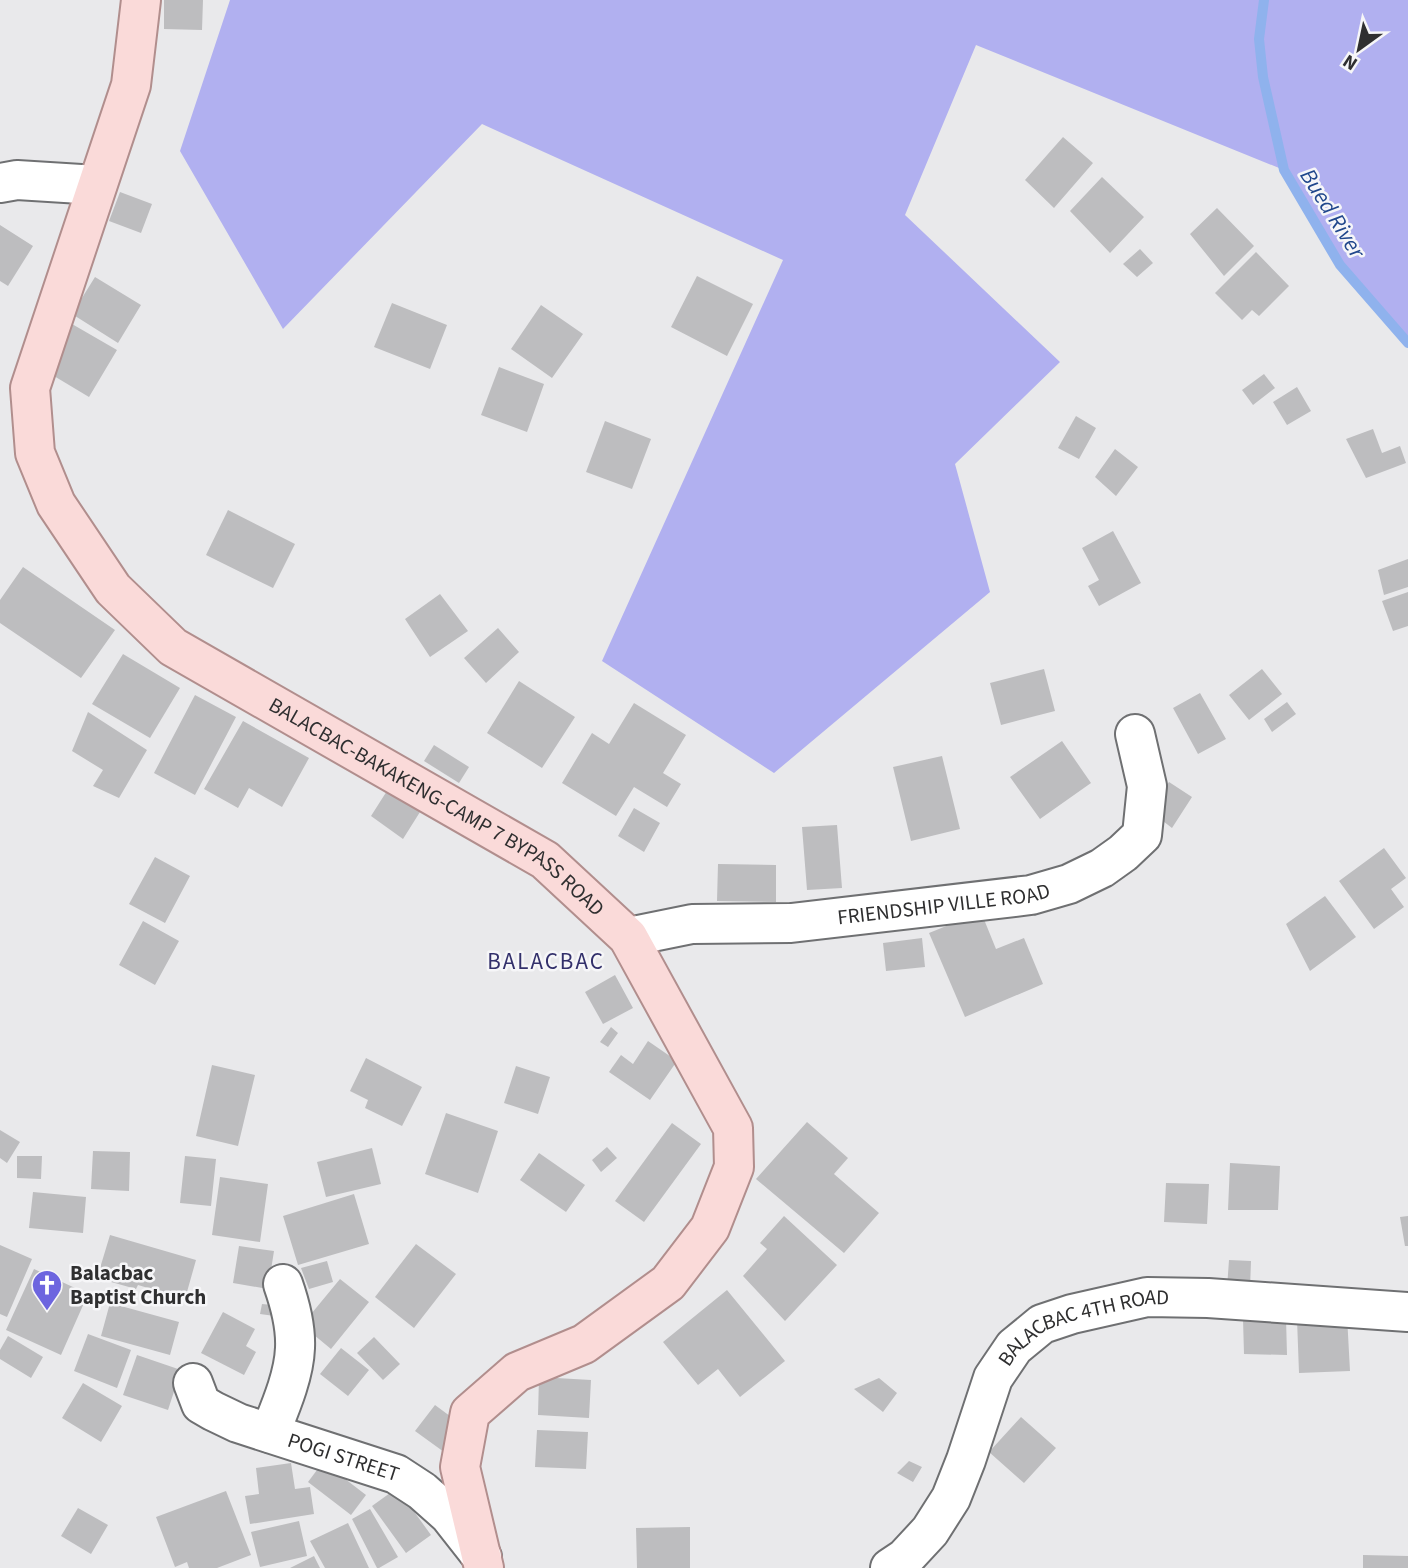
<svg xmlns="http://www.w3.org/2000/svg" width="1408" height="1568" viewBox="0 0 1408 1568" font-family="'Source Sans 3',sans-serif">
	<rect width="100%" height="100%" fill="#e9e9eb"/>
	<path fill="#b1b0f0" d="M230 0H1408V343L1340 265 1284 170 976 45 905 215 1060 362 955 464 990 592 774 773 602 661 783 260 482 124 283 329 180 151Z"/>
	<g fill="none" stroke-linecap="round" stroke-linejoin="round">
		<path stroke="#8fb2ed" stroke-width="10" d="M1264 0 1259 39 1263 77 1284 170 1340 265 1408 343"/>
	</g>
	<path fill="#bdbdbf" d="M164 0H203L202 30 164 29Z
		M1063 137 1093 163 1054 208 1025 180Z
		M1102 177 1144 217 1110 253 1070 211Z
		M120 192 152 204 141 233 109 221Z
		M1217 208 1254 246 1224 276 1190 234Z
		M0 225 33 246 8 286 0 281Z
		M1140 249 1153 263 1137 277 1123 264Z
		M1256 252 1289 286 1259 316 1252 310 1242 320 1215 293Z
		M697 276 753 304 727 356 671 327Z
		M95 277 141 305 118 343 72 314Z
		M392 303 447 325 430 369 374 347Z
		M541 305 583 334 552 378 511 349Z
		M72 324 117 350 89 397 44 370Z
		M499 367 544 384 527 432 481 415Z
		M1264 374 1275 388 1253 405 1242 390Z
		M1297 387 1311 411 1287 425 1273 402Z
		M1076 416 1096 428 1079 459 1058 448Z
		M605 421 651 439 632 489 586 472Z
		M1373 429 1382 453 1400 446 1406 463 1366 478 1346 439Z
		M1115 449 1138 467 1116 496 1095 477Z
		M228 510 295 544 273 588 206 555Z
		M1113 531 1141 583 1099 606 1088 586 1099 580 1082 548Z
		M1408 559V587L1384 595 1378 570Z
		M23 567 115 630 81 678 0 623V600Z
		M1408 592V626L1393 631 1382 601Z
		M440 594 468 631 430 657 405 619Z
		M498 628 519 652 486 683 464 658Z
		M123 654 180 688 150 738 92 704Z
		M1044 669 1055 711 1001 725 990 683Z
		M1262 669 1282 694 1249 720 1229 695Z
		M519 681 575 717 542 768 487 733Z
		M1200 693 1226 739 1198 754 1173 708Z
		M195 695 236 717 195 795 154 773Z
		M1287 702 1296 714 1272 732 1264 719Z
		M634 703 686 735 663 773 681 784 667 807 634 787 616 816 562 783 592 733 609 744Z
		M88 712 147 750 119 798 93 786 103 770 72 751Z
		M243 721 309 758 282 807 249 788 238 808 204 789Z
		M1062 741 1091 783 1040 819 1010 777Z
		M434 745 469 767 459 783 424 761Z
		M942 756 960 829 911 841 893 767Z
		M1169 782 1192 797 1172 828 1150 811Z
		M392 783 425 804 403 839 371 816Z
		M634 808 660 823 644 852 618 836Z
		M837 825 842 888 807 890 802 827Z
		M1384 848 1406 878 1391 889 1404 907 1374 929 1339 881Z
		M155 857 190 876 165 923 129 904Z
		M718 864 776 865V902L717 901Z
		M1325 896 1356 937 1310 971 1286 924Z
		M981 912 996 949 1024 938 1043 984 965 1017 929 933Z
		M143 921 179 941 155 985 119 965Z
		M922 938 925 967 886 971 883 943Z
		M615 975 633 1008 603 1024 585 992Z
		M611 1027 618 1033 608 1047 600 1042Z
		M648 1041 677 1061 650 1100 609 1072 621 1055 633 1064Z
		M366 1058 422 1087 402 1126 365 1108 368 1100 350 1091Z
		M212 1065 255 1075 238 1146 196 1136Z
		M516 1066 550 1077 538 1114 504 1103Z
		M446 1113 498 1131 478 1193 425 1174Z
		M807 1122 848 1158 834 1174 879 1213 844 1253 756 1179Z
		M672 1123 701 1144 644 1222 615 1201Z
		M0 1130 20 1142 7 1163 0 1158Z
		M607 1147 617 1158 601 1172 592 1160Z
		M372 1148 381 1184 326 1197 317 1162Z
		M93 1151 130 1152 129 1191 91 1189Z
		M539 1153 585 1185 566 1212 520 1180Z
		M17 1156H42L41 1179 17 1178Z
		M185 1156 216 1159 211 1206 180 1203Z
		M1230 1163 1280 1166 1278 1210H1228Z
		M220 1177 268 1184 260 1242 212 1235Z
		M1166 1183 1209 1184 1207 1224 1164 1222Z
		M33 1192 86 1197 83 1233 29 1228Z
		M354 1194 369 1244 298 1265 283 1216Z
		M784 1216 837 1265 785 1321 743 1276 767 1249 760 1243Z
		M1408 1216V1246H1405L1400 1217Z
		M110 1235 196 1260 185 1299 138 1285 136 1289 97 1278Z
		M416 1244 456 1274 414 1328 375 1297Z
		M0 1245 32 1259 7 1317 0 1314Z
		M239 1246 274 1251 268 1289 233 1283Z
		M1229 1260 1251 1261 1250 1289 1227 1288Z
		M327 1261 333 1282 309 1289 301 1268Z
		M34 1269 88 1294 61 1355 6 1330Z
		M340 1279 369 1302 331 1349 302 1325Z
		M727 1290 785 1361 740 1397 718 1369 698 1385 663 1342Z
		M110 1303 179 1322 170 1355 101 1336Z
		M262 1304 283 1306 282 1317 260 1314Z
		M223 1312 255 1329 246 1346 256 1352 244 1375 201 1353Z
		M1347 1316 1350 1371 1299 1373 1297 1319Z
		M1286 1318 1287 1355 1244 1354 1243 1319Z
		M88 1334 131 1350 117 1388 74 1371Z
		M8 1336 43 1357 31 1378 0 1359V1350Z
		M374 1337 400 1364 383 1380 357 1353Z
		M341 1348 369 1370 348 1396 320 1374Z
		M137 1355 181 1370 168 1410 123 1395Z
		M539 1377 591 1380 589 1418 538 1415Z
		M879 1378 897 1393 883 1412 854 1389Z
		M83 1383 122 1406 101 1442 62 1418Z
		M435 1405 458 1422 444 1452 415 1431Z
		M1021 1417 1056 1448 1024 1483 989 1452Z
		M537 1430 588 1432 586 1469 535 1467Z
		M909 1461 922 1467 913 1482 897 1473Z
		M323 1462 366 1495 351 1515 308 1482Z
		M291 1463 295 1489 310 1487 314 1514 250 1524 245 1496 259 1494 256 1468Z
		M397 1488 431 1535 406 1553 372 1506Z
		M226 1491 251 1555 217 1568H189L187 1562 175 1567 156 1517Z
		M78 1508 108 1525 91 1554 61 1536Z
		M370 1509 398 1557 379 1568H377L352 1519Z
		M299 1521 307 1556 260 1567 251 1532Z
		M348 1523 369 1568H325L310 1541Z
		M690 1527V1568H637L636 1528Z
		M1363 1555 1408 1556V1568H1363Z
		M314 1556 320 1568H290Z"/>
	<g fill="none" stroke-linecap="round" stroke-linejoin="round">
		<g stroke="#6f7072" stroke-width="42">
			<g id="minor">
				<path d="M0 183 17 180 97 185"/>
				<path id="s1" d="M628 937 692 924 791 923 1031 895 1069 884 1102 868 1123 853 1142 835 1147 786 1135 734"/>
				<path id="s2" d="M193 1383 201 1404 213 1411 238 1423 396 1474 422 1491 449 1515 482 1557"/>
				<path d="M270 1433C280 1408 294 1376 295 1348 296 1327 290 1304 283 1284"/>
				<path id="s3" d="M890 1568 905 1558 930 1531 951 1498 966 1460 993 1378 1014 1347 1042 1324 1072 1314 1147 1297 1208 1298 1408 1312"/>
			</g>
		</g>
		<g stroke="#b18e8d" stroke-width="42">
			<g id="major">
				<path id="s4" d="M141 0 131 85 30 388 35 453 56 504 113 589 173 647 545 860 628 937 733 1128 734 1167 710 1228 668 1283 584 1344 517 1372 470 1413 460 1467 484 1568"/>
			</g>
		</g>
		<use href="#minor" stroke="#fff" stroke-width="38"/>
		<use href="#major" stroke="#fadad9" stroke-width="38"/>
	</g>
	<defs>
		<g id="church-pin" transform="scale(1.575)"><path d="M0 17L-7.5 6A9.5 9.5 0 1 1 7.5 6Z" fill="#6d65df" stroke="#f6f6f8"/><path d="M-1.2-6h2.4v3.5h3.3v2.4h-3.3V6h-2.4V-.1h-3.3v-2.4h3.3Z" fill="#fff"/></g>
	</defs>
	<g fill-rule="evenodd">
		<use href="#church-pin" x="47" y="1285"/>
	</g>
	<g text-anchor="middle" stroke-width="5" stroke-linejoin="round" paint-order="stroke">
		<g font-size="21" fill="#2f2f30" stroke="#f6f6f8">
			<text dy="7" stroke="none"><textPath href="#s4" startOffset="1020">BALACBAC-BAKAKENG-CAMP 7 BYPASS ROAD</textPath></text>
			<text dy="7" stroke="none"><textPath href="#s1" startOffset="318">FRIENDSHIP VILLE ROAD</textPath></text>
			<text dy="7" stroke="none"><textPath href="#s3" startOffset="332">BALACBAC 4TH ROAD</textPath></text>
			<text dy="7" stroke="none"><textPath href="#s2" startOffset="175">POGI STREET</textPath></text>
		</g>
		<g font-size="21" font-weight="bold" fill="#2f2f30" stroke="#f6f6f8" text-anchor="start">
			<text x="70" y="1280">Balacbac<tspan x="70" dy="24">Baptist Church</tspan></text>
		</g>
		<g font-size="23" font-style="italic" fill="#20478c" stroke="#f6f6f8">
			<text transform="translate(1333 213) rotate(58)" y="8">Bued River</text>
		</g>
		<g font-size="23" letter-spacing="2" fill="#33306b" stroke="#f6f6f8">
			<text x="546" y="969">BALACBAC</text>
		</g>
	</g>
	<g transform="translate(1359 49) rotate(213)" stroke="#f6f6f8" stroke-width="5" paint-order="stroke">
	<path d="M0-5L12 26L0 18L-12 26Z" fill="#2f2f30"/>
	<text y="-10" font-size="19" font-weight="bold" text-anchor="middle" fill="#2f2f30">N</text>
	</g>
</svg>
